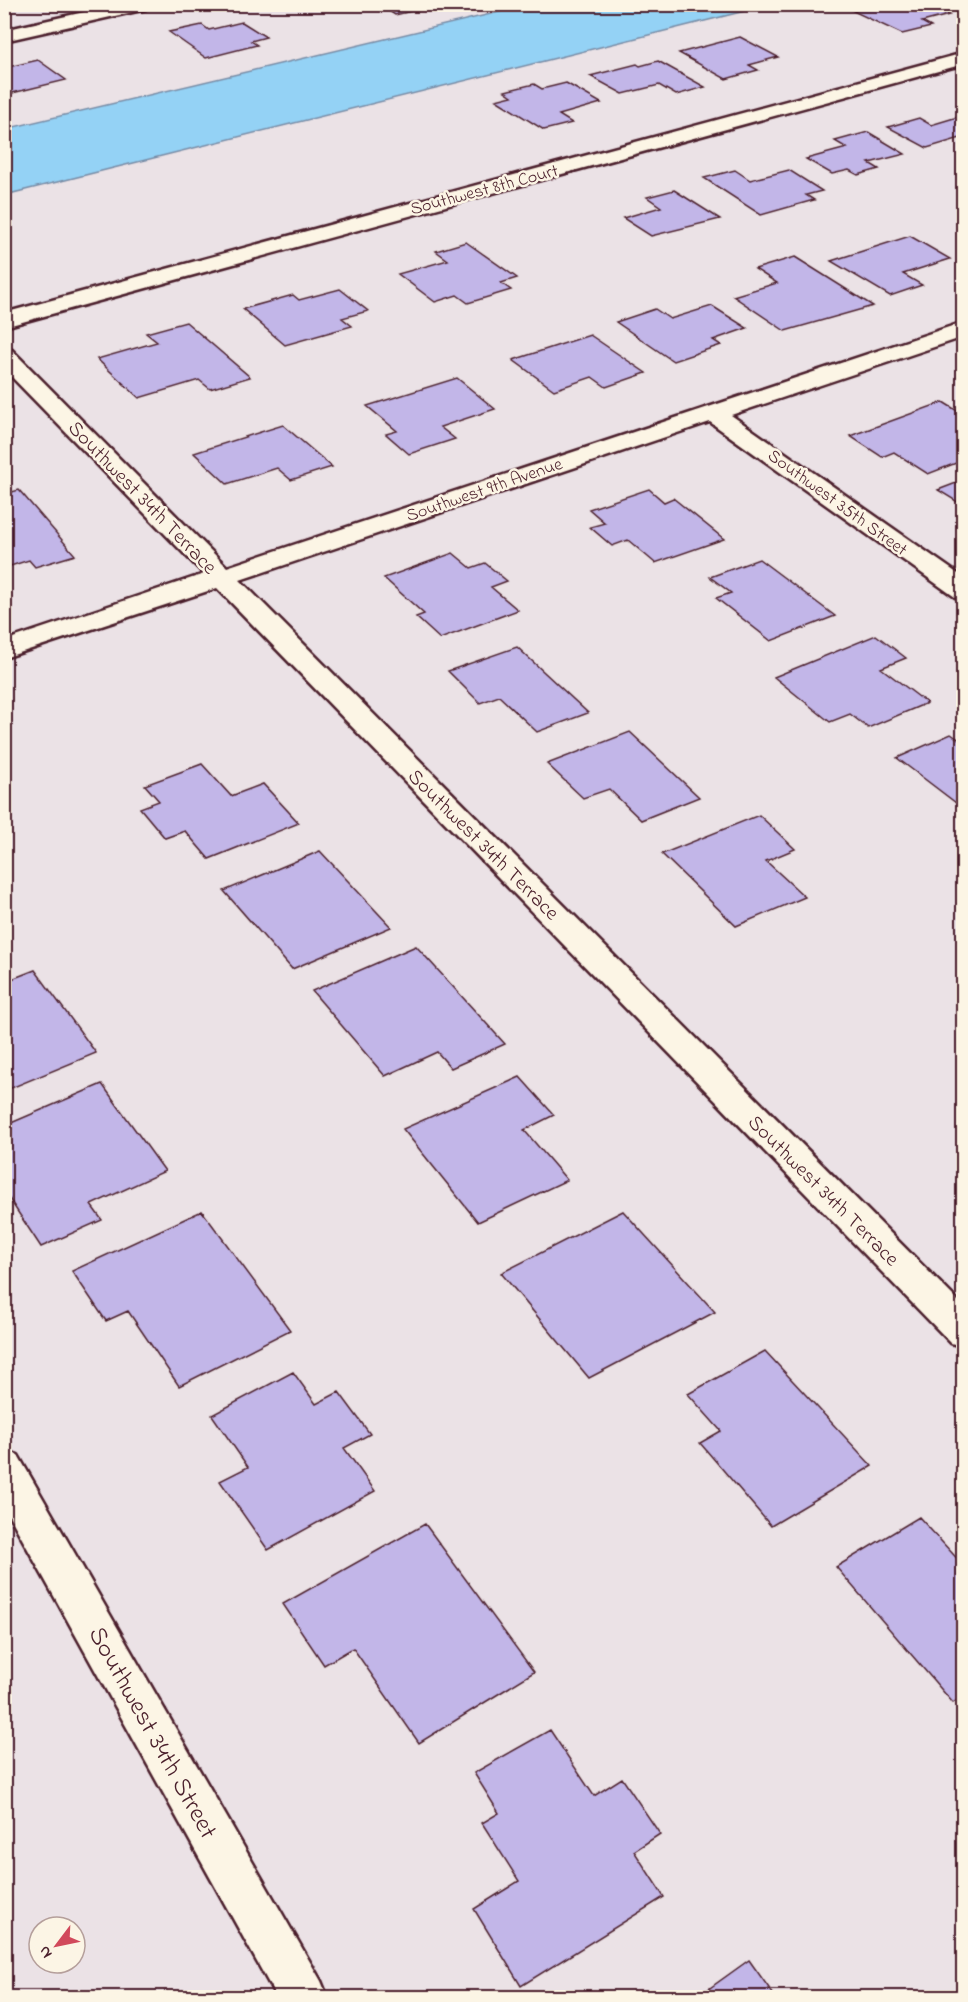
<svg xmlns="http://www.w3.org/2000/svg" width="968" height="2002" viewBox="0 0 968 2002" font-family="'Indie Flower',sans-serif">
	<rect width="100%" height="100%" fill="#ebe2e6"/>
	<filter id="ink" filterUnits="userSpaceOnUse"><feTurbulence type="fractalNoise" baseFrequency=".0167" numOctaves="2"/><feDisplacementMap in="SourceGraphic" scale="12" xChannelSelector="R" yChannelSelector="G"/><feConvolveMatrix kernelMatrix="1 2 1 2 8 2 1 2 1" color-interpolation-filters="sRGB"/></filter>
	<g filter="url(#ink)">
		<path fill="#94d2f5" stroke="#768aa4" stroke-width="1.5" d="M529 5H769L5 195V129Z"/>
		<path fill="#c2b6e8" stroke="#4a1f2b" stroke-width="1.5" d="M378 4H424L429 7 395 15Z
			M877 4H926L949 15 922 22 931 27 902 34 853 11Z
			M242 22 266 37 251 41 257 45 206 58 169 32 202 25 209 30Z
			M740 37 778 57 749 65 758 70 726 79 679 53Z
			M38 60 66 80 4 95V68Z
			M658 61 705 87 676 95 659 85 623 94 590 76 637 64 640 66Z
			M566 83 601 103 559 115 572 123 544 130 496 100 512 96 505 91 534 84 542 89Z
			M964 115V137L927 148 888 127 919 118 931 125Z
			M868 132 905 154 869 163 879 169 858 175 849 170 832 174 806 159 847 148 835 141Z
			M735 170 750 180 789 170 822 191 806 195 814 200 761 215 704 178Z
			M674 190 720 219 651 236 623 218 661 207 647 197Z
			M910 236 950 259 903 274 922 285 890 296 831 261Z
			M466 242 517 278 501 283 511 290 468 303 457 295 435 302 398 274 448 260 436 251Z
			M795 257 873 306 785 331 733 296 777 283 755 269Z
			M340 289 368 311 342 318 352 326 285 345 243 309 293 295 299 300Z
			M712 306 747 328 713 340 721 345 673 361 616 322 655 309 670 319Z
			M186 322 250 377 210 389 199 380 139 398 97 359 157 342 146 333Z
			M590 335 646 373 606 387 592 377 554 390 513 360Z
			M457 378 495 409 440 427 455 439 409 454 386 434 397 431 367 406Z
			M943 402 964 415V460L928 474 894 452 882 457 850 436Z
			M283 425 332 467 291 480 277 468 227 484 194 453Z
			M964 480V506L938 490Z
			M649 489 664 502 673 498 724 539 655 563 628 540 612 546 590 527 605 523 589 509Z
			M19 490 75 555 35 567 29 560 4 568V494Z
			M453 553 471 568 485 563 507 581 491 587 518 610 440 639 416 617 424 614 384 578Z
			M759 559 835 616 771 641 716 598 731 593 710 577Z
			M876 635 906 658 881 668 927 703 868 728 850 714 830 722 774 677Z
			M517 647 588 713 537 732 499 696 480 703 448 671Z
			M630 732 699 797 641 820 609 789 583 798 547 764Z
			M951 734 964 743V809L897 758Z
			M202 764 231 796 263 784 299 823 209 859 185 831 165 838 140 808 159 801 145 785Z
			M759 815 795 849 766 861 805 897 736 926 662 854Z
			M320 851 391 927 292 969 224 891Z
			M416 946 505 1044 451 1068 437 1052 385 1076 312 991Z
			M35 970 96 1053 4 1091V982Z
			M520 1077 554 1115 524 1130 567 1180 478 1222 403 1129Z
			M102 1084 165 1171 91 1205 102 1220 41 1247 4 1191V1126Z
			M202 1211 290 1330 179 1386 128 1311 106 1321 72 1271Z
			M623 1211 715 1312 589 1378 501 1273Z
			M765 1351 872 1466 771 1526 700 1443 721 1431 688 1394Z
			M293 1372 316 1404 339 1392 370 1434 344 1448 375 1491 268 1550 220 1481 248 1467 212 1415Z
			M919 1517 964 1566V1696L953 1703 836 1567Z
			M425 1524 534 1672 419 1743 353 1648 324 1665 283 1604Z
			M550 1730 594 1796 622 1778 660 1834 634 1851 664 1897 521 1986 474 1909 519 1881 482 1823 499 1813 474 1773Z
			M749 1960 776 1998H696Z"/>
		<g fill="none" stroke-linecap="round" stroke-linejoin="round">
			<g stroke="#4a1f2b" stroke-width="5">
				<path id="minor" d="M120 4H154L146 9 4 41V30Z
					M964 53V64L4 327V313Z
					M964 322V337L731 415 964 578V599L955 597 710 422 240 580 964 1307V1347L951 1343 217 588 4 658V641L204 574 4 369V348L12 350 227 567Z
					M4 1450 18 1455 321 1981 328 1998H277L4 1506Z"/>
			</g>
			<use href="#minor" fill="#fcf5e5" fill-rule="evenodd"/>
		</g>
	</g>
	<g text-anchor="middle" stroke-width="5" stroke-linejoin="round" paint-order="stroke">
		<g font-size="18" fill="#4a1f2b" stroke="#fcf5e5">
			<text transform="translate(484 189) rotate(-15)" y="6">Southwest 8th Court</text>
			<text transform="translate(484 489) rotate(-19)" y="6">Southwest 9th Avenue</text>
			<text transform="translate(838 502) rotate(36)" y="6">Southwest 35th Street</text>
		</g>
		<g font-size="21" fill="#4a1f2b" stroke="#fcf5e5">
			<text transform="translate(143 497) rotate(46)" y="7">Southwest 34th Terrace</text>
			<text transform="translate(484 844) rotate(45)" y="7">Southwest 34th Terrace</text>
			<text transform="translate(824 1190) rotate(45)" y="7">Southwest 34th Terrace</text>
		</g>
		<g font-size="26" fill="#4a1f2b" stroke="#fcf5e5">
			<text transform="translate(154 1732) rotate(61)" y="9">Southwest 34th Street</text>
		</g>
	</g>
	<rect width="968" height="2002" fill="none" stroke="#fcf5e5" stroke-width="24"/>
	<rect x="12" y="12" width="944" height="1978" fill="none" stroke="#4a1f2b" stroke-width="2" filter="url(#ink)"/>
	<g transform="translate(57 1945) rotate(238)"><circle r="28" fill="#fcf5e5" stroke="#b59f9b" stroke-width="1.5"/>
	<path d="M0-4.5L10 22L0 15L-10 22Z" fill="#d1495b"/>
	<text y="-9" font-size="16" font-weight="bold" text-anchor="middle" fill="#4a1f2b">N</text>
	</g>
</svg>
